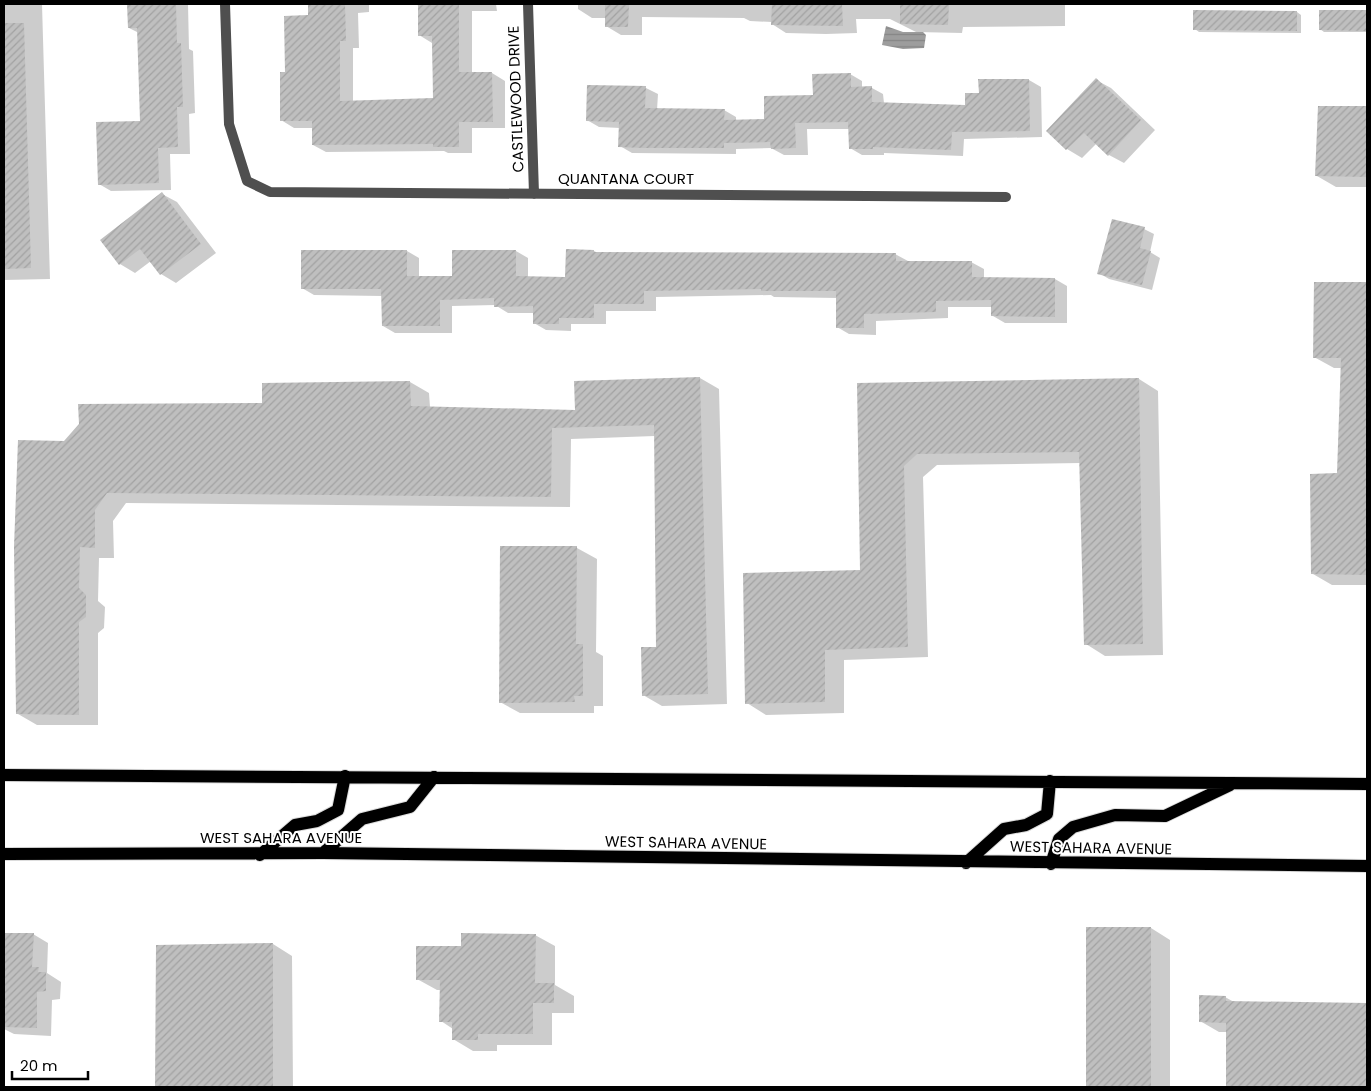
<svg xmlns="http://www.w3.org/2000/svg" width="1371" height="1091" viewBox="0 0 1371 1091" font-family="Poppins,sans-serif">
	<defs>
		<pattern id="water-rules" width="6" height="5" patternUnits="userSpaceOnUse" patternTransform="scale(1.25)"><rect width="6" height="5" fill="#9d9d9d"/><path d="M0 2.5h6" fill="none" stroke="#858585"/></pattern>
		<pattern id="building-hatch" width="6" height="6" patternUnits="userSpaceOnUse" patternTransform="scale(1.25)"><rect width="6" height="6" fill="#bfbfbf"/><path d="M-1 1l2-2M0 6l6-6M5 7l2-2" fill="none" stroke="#a2a2a2"/></pattern>
	</defs>
	<rect width="100%" height="100%" fill="#fff"/>
	<path fill="url(#water-rules)" d="M886 26 903 32H923L926 35 924 48 903 49 882 45Z"/>
	<path fill="#0003" d="M4 4H42L50 279 4 280Z
		M129 4H188L189 49 193 51 195 113 189 114 190 154H170L171 190 111 191 99 184 141 122 139 33 129 28Z
		M309 4H369V12L358 13 359 48H353V102L434 99 432 43 419 35 420 6 414 4H496L497 11H472V73H492L505 81V128H472V153H448L444 151 326 152 313 145V128H294L281 120 286 73 310 16Z
		M578 4H1065V26L963 27 962 33 916 32 890 19H856L857 33 826 34 786 33 772 24V22L750 21 744 18 642 17V35H621L606 26V18H592L578 9Z
		M1320 11 1367 12V32H1324L1320 29Z
		M1297 12 1301 15V33L1199 32 1195 29Z
		M850 74 862 81V88H872L883 94 884 103 966 107 980 95 1029 80 1041 87 1042 137 964 139 963 156 884 153V155H862L850 148V129H807L808 155H784L771 148 736 149V154L632 153 620 146V128L599 127 587 120 646 88 658 94 657 110H724L736 117V121L766 120 814 96Z
		M1096 80 1111 88 1155 130 1124 163 1109 155 1097 143 1082 158 1067 149 1048 131Z
		M1319 107H1367V187H1336L1317 176Z
		M162 194 177 202 216 253 176 283 161 274 151 261 135 273 120 264Z
		M1144 229 1154 234 1150 252 1160 258 1152 290 1109 279 1099 273Z
		M407 251 419 258V277H453L516 251 528 258V278H567L594 251 598 253 895 254 908 261 971 262 984 269V278L1055 279 1067 286V323H1005L993 316V307H948V318L876 321V335L849 334 837 327V298L774 297 771 295 656 297V311H606V324H571V331L546 330 534 323V313H508L495 305 452 306V333H395L383 326 382 296 314 295 302 288Z
		M1315 283 1367 284V585H1332L1313 574 1339 475 1342 368H1334L1314 357Z
		M700 378 719 389 727 704 662 706 643 695 658 648 655 436 571 439 570 507 126 503 113 521 114 558H99L98 601 105 607 104 628 98 633V725H37L18 714 65 442 263 404V385L410 382 429 393 430 407 576 412Z
		M1139 379 1158 391 1163 655 1105 656 1086 644 1081 463 937 465 923 477 928 657 844 660V713L766 715 747 703 861 571 858 384Z
		M502 547 577 548 597 559 596 652 603 656V706H594V713H520L500 702Z
		M1087 928H1151L1170 940V1087H1087Z
		M4 934H33L48 943 47 973 61 982 60 999 52 1000 51 1036 14 1034 4 1029Z
		M535 935 555 946V985L574 996V1013H552V1045H497V1051H473L453 1039V1029L441 1021V990H437L417 979 462 948Z
		M273 944 292 956 293 1087H156L158 946Z
		M1225 997 1234 1002 1367 1004V1087H1227V1032H1219L1200 1021Z"/>
	<path fill="url(#building-hatch)" d="M127 4H176L177 43H181L183 107H177L178 147 158 148 159 183 98 185 96 122 140 121 137 28H128Z
		M308 4H345L346 41H340V101L433 98 432 36H418V4H459V72H492L493 122H459V147H433V144L312 145V121H280V72H285L284 16 308 15Z
		M605 4H629L628 27H605Z
		M772 4H842L843 26 771 25Z
		M900 4H949L948 25 900 24Z
		M1193 10 1297 11V31L1193 30Z
		M1319 10H1367V31L1319 30Z
		M4 23H24L31 268 4 269Z
		M851 73V87L872 86V102L965 105V93H979L978 79H1029L1030 131 952 132 951 150 873 147V149H849L848 122 795 123 796 148 771 149 770 142 724 143V148H644L618 147 619 122 586 121 587 85 646 86 645 108 725 109 724 120 764 119V96L813 95 812 74Z
		M1096 78 1141 120 1108 156 1084 133 1066 150 1046 131Z
		M1318 106H1367V177L1315 176Z
		M162 192 201 244 160 275 140 249 119 265 100 240Z
		M1112 219 1145 227 1140 248 1151 251 1142 285 1097 274Z
		M566 249 594 250V252L896 253V261H972V277L1055 278V317L991 316V300L936 301V312L864 314V328H836V291H761V289L644 291V304H594V318H559V324H533V306L494 307V298L440 300V326H382L381 289H301V250H407V276H452V250H516V276L565 277Z
		M1314 282H1367V575L1311 574 1310 474 1337 473 1341 358H1313Z
		M700 377 708 694 642 696 641 647H656L654 425 552 428 551 497 107 493 95 510V548L80 547 79 588 86 595V617L79 622V715L16 714 14 547 18 440 64 441 79 424 78 404 262 403V383L410 381 411 406 575 410 574 381Z
		M1139 378 1143 644 1084 645 1079 452 917 454 904 466 908 647 825 650V702L745 704 743 573 860 570 857 383Z
		M500 546H577L576 644H583V696H574L575 702 499 703Z
		M1086 927H1151V1087H1086Z
		M4 933H34L32 967H39L38 972H46V991L37 992V1028L4 1027Z
		M461 933 536 934 535 983H554V1003H533V1034H478V1040H452V1022H439L440 980H416V946H461Z
		M273 943V1087H155L156 945Z
		M1199 995 1226 996V1001L1367 1003V1087H1226V1023L1199 1022Z"/>
	<g fill="none" stroke-linecap="round" stroke-linejoin="round">
		<g stroke="#dbdbdb" stroke-width="14">
			<path id="primary" d="M4 775 1367 784
				M323 853 362 819 410 807 434 777
				M4 854 323 853 1367 866
				M260 855 295 825 317 821 338 810 345 776
				M966 863 1004 829 1026 825 1047 814 1050 781
				M1051 864 1059 839 1073 827 1115 815 1165 816 1230 785"/>
		</g>
		<path stroke="#4f4f4f" stroke-width="10" d="M225 4 229 124 247 181 270 192 1006 197
			M528 4 534 194"/>
		<use href="#primary" stroke="#000" stroke-width="12"/>
	</g>
	<g text-anchor="middle" stroke-width="4" stroke-linejoin="round" paint-order="stroke">
		<g font-size="15" fill="#000" stroke="#fff">
			<text transform="translate(516 99) rotate(-92)" y="5">CASTLEWOOD DRIVE</text>
			<text x="626" y="184">QUANTANA COURT</text>
			<text x="281" y="843">WEST SAHARA AVENUE</text>
			<text transform="translate(686 843) rotate(1)" y="5">WEST SAHARA AVENUE</text>
			<text transform="translate(1091 848) rotate(1)" y="5">WEST SAHARA AVENUE</text>
		</g>
	</g>
	<rect width="1371" height="1091" fill="none" stroke="#000000" stroke-width="10"/>
	<path d="M12 1071v8h76v-8" fill="none" stroke="#000000" stroke-width="2.5"/>
	<text x="20" y="1071" font-size="15" fill="#000000" stroke="#ffffff" stroke-width="4" paint-order="stroke">20 m</text>
</svg>
